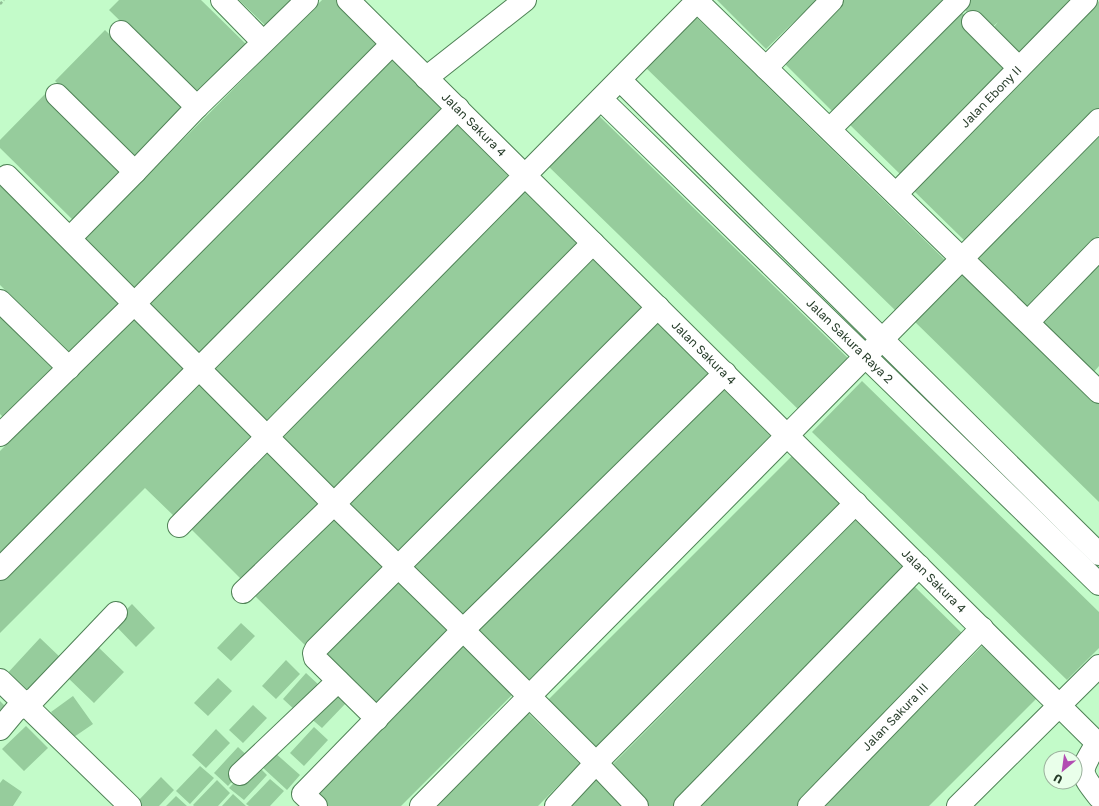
<svg xmlns="http://www.w3.org/2000/svg" width="1099" height="806" viewBox="0 0 1099 806" font-family="'Golos Text',sans-serif">
	<rect width="100%" height="100%" fill="#c3fbc9"/>
	<path fill="#96cc9c" d="M119 0H201L248 46 198 97 109 10Z
		M239 0H298L269 29Z
		M322 0H346L388 41 134 296 80 243Z
		M717 0H816L766 49Z
		M839 0H946L833 112 780 59Z
		M969 0H1076L1015 61 989 33 998 22 987 32 962 7Z
		M1099 1V108L966 242 912 189Z
		M959 10 1013 63 901 175 847 122Z
		M692 13 946 261 897 312 642 64Z
		M105 30 188 111 138 161 55 81Z
		M392 57 446 110 198 359 145 307Z
		M46 93 129 174 78 225 0 148V140Z
		M596 113 851 361 801 412 546 164Z
		M461 119 515 173 260 427 207 374Z
		M1099 129V236L1024 311 971 257Z
		M0 185 121 303 70 354 0 285Z
		M529 185 583 239 328 494 275 440Z
		M599 254 653 307 399 562 345 508Z
		M1099 259V366L1093 373 1039 319Z
		M963 269 1099 402V502L913 320Z
		M0 314 54 367 4 418 0 414Z
		M664 314 718 367 464 622 410 569Z
		M133 317 187 370 0 558V451Z
		M725 380 779 434 525 688 471 635Z
		M196 381 253 438 175 517 145 488 0 633V578Z
		M862 381 1099 612V648L1067 680 812 432Z
		M267 447 324 504 245 583 188 526Z
		M796 452 850 505 596 760 542 706Z
		M331 514 388 571 310 650 252 593Z
		M860 516 913 569 678 806H641L606 771Z
		M396 577 453 634 374 713 317 656Z
		M914 586 968 639 802 806H694Z
		M132 604 155 628 136 647 113 623Z
		M241 623 255 636 231 661 217 648Z
		M40 638 62 659 26 697 4 677Z
		M461 639 515 692 401 806H321L308 793Z
		M989 639 1043 692 929 806H823Z
		M95 644 124 672 94 703 65 675Z
		M286 660 300 674 276 699 262 686Z
		M306 673 320 686 296 711 283 699Z
		M218 678 232 691 208 716 194 703Z
		M332 690 346 703 322 728 308 716Z
		M73 696 93 724 71 739 51 712Z
		M0 701 9 710 0 719Z
		M253 705 267 718 243 743 229 730Z
		M526 711 580 764 538 806H431Z
		M26 726 48 748 24 771 2 749Z
		M314 727 328 740 304 766 290 753Z
		M216 729 230 743 206 768 192 755Z
		M238 747 252 760 228 786 214 773Z
		M274 752 300 775 287 790 261 766Z
		M254 762 267 775 244 800 229 788Z
		M200 766 214 778 190 804 176 791Z
		M598 775 630 806H567Z
		M161 777 174 790 159 806H141L137 802Z
		M3 779 22 792 13 806H0V783Z
		M270 779 284 791 270 806H249L246 804Z
		M217 780 230 793 218 806H194L193 805Z
		M233 794 246 806H222Z
		M176 796 187 806H166Z"/>
	<g fill="none" stroke-linecap="round" stroke-linejoin="round">
		<g stroke="#4f8256" stroke-width="24">
			<g id="minor">
				<path d="M222 0 263 42"/>
				<path id="s1" d="M348 0 1099 745"/>
				<path d="M696 0 1099 392"/>
				<path d="M973 22 1019 68"/>
				<path d="M121 32 197 107"/>
				<path d="M766 68 832 0"/>
				<path d="M426 78 525 0"/>
				<path d="M620 80 1099 554"/>
				<path d="M57 95 135 172"/>
				<path id="s2" d="M601 99 1099 584"/>
				<path d="M830 129 959 0"/>
				<path d="M7 176 334 504 463 630 596 763 637 806"/>
				<path id="s3" d="M896 194 1086 0"/>
				<path d="M70 238 135 172 197 107 307 0"/>
				<path d="M0 301 69 368"/>
				<path d="M1028 322 1099 249"/>
				<path d="M0 435 134 304 392 44"/>
				<path d="M179 526 698 0"/>
				<path d="M0 569 458 108"/>
				<path d="M243 592 334 504 593 243"/>
				<path d="M0 680 130 806"/>
				<path d="M377 719 315 658 314 653 316 649 658 307"/>
				<path d="M0 729 15 711 35 698 116 613"/>
				<path d="M1097 743C1080 772 1078 770 1099 797"/>
				<path d="M240 774 338 681"/>
				<path d="M316 806 303 794 463 630 725 373"/>
				<path d="M421 806 1099 120"/>
				<path d="M556 806 596 763 856 503"/>
				<path d="M685 806 919 566"/>
				<path id="s4" d="M809 806 982 628"/>
				<path d="M958 806 1099 666"/>
			</g>
		</g>
		<path stroke="#91be96" stroke-width="2.5" stroke-dasharray="3 2" stroke-linecap="butt" d="M0 4 4 0"/>
		<use href="#minor" stroke="#fff" stroke-width="22"/>
	</g>
	<g text-anchor="middle" stroke-width="3.5" stroke-linejoin="round" paint-order="stroke">
		<g font-size="12" fill="#273d2a" stroke="#e9ffea">
			<text dy="4" stroke="none"><textPath href="#s3" startOffset="136">Jalan Ebony II</textPath></text>
			<text dy="4" stroke="none"><textPath href="#s1" startOffset="177">Jalan Sakura 4</textPath></text>
			<text dy="4" stroke="none"><textPath href="#s2" startOffset="347">Jalan Sakura Raya 2</textPath></text>
			<text dy="4" stroke="none"><textPath href="#s1" startOffset="501">Jalan Sakura 4</textPath></text>
			<text dy="4" stroke="none"><textPath href="#s1" startOffset="825">Jalan Sakura 4</textPath></text>
			<text dy="4" stroke="none"><textPath href="#s4" startOffset="124">Jalan Sakura III</textPath></text>
		</g>
	</g>
	<g transform="translate(1063 770) rotate(209)"><circle r="19" fill="#e9ffea" stroke="#9bb19d"/>
	<path d="M0-3L7 15L0 10L-7 15Z" fill="#b24db2"/>
	<text y="-6" font-size="11" font-weight="bold" text-anchor="middle" fill="#273d2a">U</text>
	</g>
</svg>
